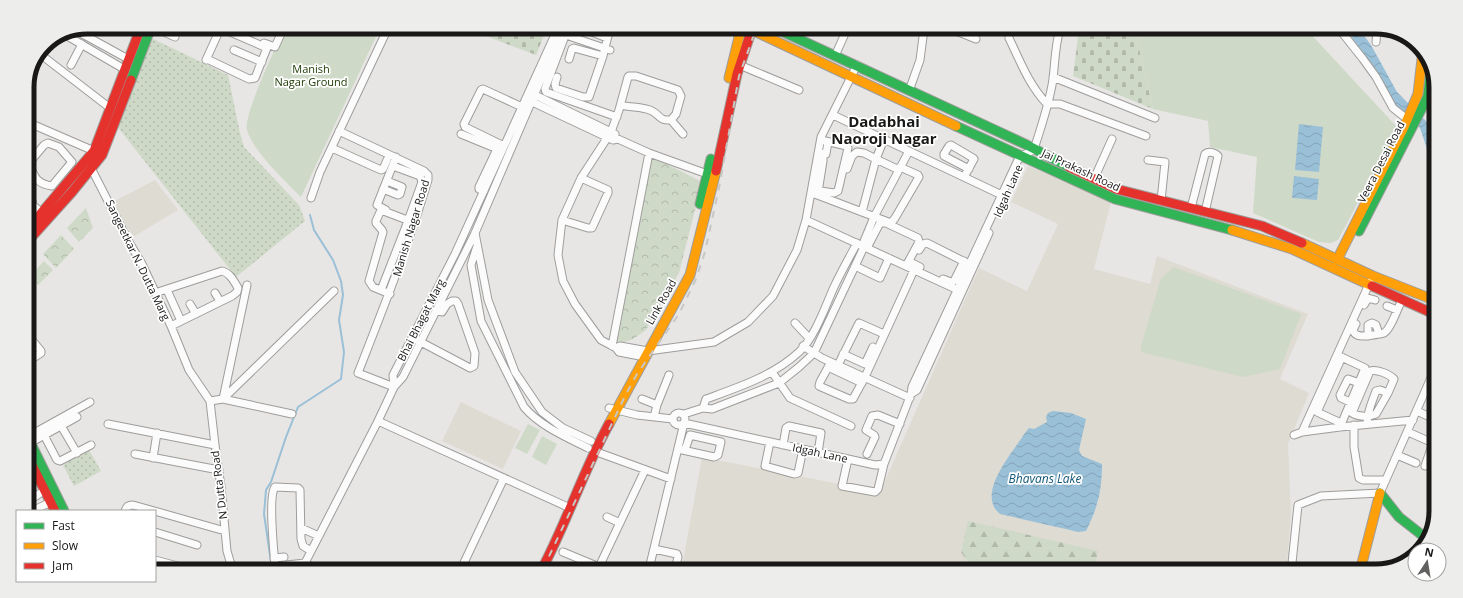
<svg xmlns="http://www.w3.org/2000/svg" width="1463" height="598" viewBox="0 0 1463 598" font-family="'Open Sans',sans-serif">
	<defs>
		<pattern id="grass-dots" width="8" height="8" patternUnits="userSpaceOnUse"><rect width="8" height="8" fill="#cfd9c7"/><path d="M2 2h.1M6 6h.1" fill="none" stroke="#b1baaa" stroke-width="1.8" stroke-linecap="round"/></pattern>
		<pattern id="forest-firs" width="22" height="20" patternUnits="userSpaceOnUse"><rect width="22" height="20" fill="#cfd9c7"/><path d="M5 1l3.5 6h-7zM16 11l3.5 6h-7z" fill="#b1baaa"/></pattern>
		<pattern id="cemetery-stones" width="16" height="16" patternUnits="userSpaceOnUse"><rect width="16" height="16" fill="#cfd9c7"/><path d="M2 7V4a2 2 0 0 1 4 0v3zM10 15v-3a2 2 0 0 1 4 0v3z" fill="#b1baaa"/></pattern>
		<pattern id="park-crowns" width="20" height="18" patternUnits="userSpaceOnUse"><rect width="20" height="18" fill="#cfd9c7"/><path d="M2 6a3 3 0 1 1 6 0M12 15a3 3 0 1 1 6 0" fill="none" stroke="#b1baaa"/></pattern>
		<pattern id="water-waves" width="16" height="10" patternUnits="userSpaceOnUse"><rect width="16" height="10" fill="#9ac0d7"/><path d="M0 5q4-4 8 0t8 0" fill="none" stroke="#84a4b8"/></pattern>
	</defs>
	<rect width="100%" height="100%" fill="#e8e6e4"/>
	<path fill="#dedbd3" d="M1028 166 1111 202 1094 269 1150 284 1157 256 1308 314 1280 379 1309 393 1288 444 1291 515 1287 563 1284 571 718 569 683 561 702 457 880 492 979 268 1027 291 1058 224 1011 202Z
		M155 180 178 210 133 237 113 202Z
		M461 402 521 431 503 469 442 441Z"/>
	<path fill="url(#grass-dots)" d="M147 36 228 75 240 133 244 147 299 205 305 221 236 277 113 121Z
		M89 450 101 471 74 486 63 465Z"/>
	<path fill="url(#forest-firs)" d="M968 521 1098 551 1094 570H978L973 569 961 552Z"/>
	<path fill="url(#cemetery-stones)" d="M477 28H547L536 55 475 32Z
		M1079 29 1135 30 1153 109 1073 76Z"/>
	<path fill="url(#park-crowns)" d="M651 156 702 182 679 273 646 330 633 339 619 344 616 342Z
		M86 208 93 228 79 242 67 228Z
		M61 235 74 249 56 268 43 254Z
		M44 261 53 270 38 285 32 274Z"/>
	<path fill="#cfd9c7" d="M285 27 380 28 301 197C285 181 253 151 247 130 243 115 277 45 285 27Z
		M1135 30H1307L1396 126 1387 148 1338 240 1331 243 1319 242 1253 213 1257 157 1210 147 1208 121 1153 109Z
		M1174 267 1301 314 1280 369 1243 377 1141 352V346L1161 278Z
		M528 424 540 430 527 454 515 448Z
		M542 436 557 444 546 465 532 457Z
		M683 561 718 569H681Z"/>
	<path fill="url(#water-waves)" d="M1346 30H1359L1362 33 1371 45 1397 92 1427 122 1435 147V173L1420 128 1413 120 1396 108 1351 36Z
		M1299 124 1323 127 1319 172 1295 170Z
		M1294 176 1319 179 1317 200 1292 198Z
		M1053 411 1071 413 1086 419 1079 450 1082 456 1102 464C1102 490 1098 507 1086 531L1078 532 1070 530 1000 514C975 494 1013 452 1025 433L1029 428 1034 429 1047 422 1046 417 1048 413Z"/>
	<g fill="none" stroke-linecap="round" stroke-linejoin="round">
		<path stroke="#9ac0d7" stroke-width="2" d="M271 562 264 514 266 490 271 482 286 437 298 407 341 379 344 352 339 320 343 295 341 281 333 260 314 230 310 215"/>
		<g stroke="#9e9d9b" stroke-width="9">
			<path id="street" d="M153 27 175 37
				M558 28 455 254 393 375 394 387 378 421 570 508
				M568 28 546 86 545 89 546 92 617 117
				M582 28 607 38
				M951 29 976 39
				M1340 30 1363 59 1376 77 1393 108 1407 119
				M77 31 128 59
				M563 34 610 50
				M69 37 124 69
				M1009 38C1020 61 1029 85 1047 104H1060L1068 107 1146 136
				M1376 42 1377 30
				M264 43 275 47 284 27
				M234 50 262 62
				M40 54 110 108
				M835 56 847 29
				M207 59 249 79 255 78 267 48 221 28
				M569 59 572 49 574 48 603 56
				M206 60 221 27
				M737 64 799 90
				M71 65 82 44
				M557 77 555 84 556 88 583 97H589L603 56 610 28
				M1053 77 1155 118
				M909 91 920 60 924 29
				M531 93 615 134
				M1428 96 1436 100
				M528 100 613 140 618 139 649 153 710 175
				M621 105C631 108 642 106 652 111 660 115 659 121 671 120L676 114 681 96 678 90 636 76H629L628 77 619 110 611 132 581 178 562 220 558 255 563 281 575 304 601 340 616 348 619 352 645 357
				M833 115 1006 197
				M671 120 683 134
				M27 122 94 151
				M339 131 424 171 428 175V180C408 246 383 309 358 373L394 387
				M461 134 500 150
				M504 146 465 127 464 124 481 90 483 89 522 107
				M332 148 381 170 383 169 387 160
				M818 153 826 154 828 142
				M1148 160 1165 162 1161 201
				M27 165 29 163 44 145 48 143 59 147 72 162 52 186C36 184 34 176 29 163
				M90 166 129 242 142 264 171 326 189 370 210 401 215 445 221 487 227 551 232 568
				M393 166 420 176 422 182 409 218
				M847 169 852 156 857 152 864 153 876 159 884 139
				M964 177 974 159 973 158 951 145 949 146 944 154V156L969 169
				M1094 179 1112 139
				M813 186H819L823 161V158L818 157
				M383 189 398 195 400 194 402 187 387 181
				M27 190 31 197 33 205 42 213
				M814 190 834 193 838 191 848 148 847 146 821 140
				M484 191 479 189V187L497 149
				M812 193 891 223 895 218 919 177 918 175 900 167
				M311 198 320 172 388 28
				M1191 208 1205 154C1208 151 1215 152 1218 156L1205 212
				M386 210 377 205 396 157
				M862 212 876 159 899 170
				M27 215 33 205
				M562 220 588 228H592L608 193V190L581 178
				M806 220 960 291
				M475 233 488 300 515 372 542 412 563 428 591 441
				M477 246 471 265 481 321 524 407C540 426 566 437 588 448
				M862 246 874 217 909 151
				M867 248 880 223H886L918 238 919 242 906 266
				M919 250 923 244 927 243 969 264
				M912 263 920 267
				M855 266 880 278 889 258
				M943 279 951 282 954 281 964 261
				M247 285 223 399 292 414
				M167 290 181 321
				M381 290 408 221
				M155 293 222 271C230 273 234 281 238 288L237 292 232 296 171 326
				M215 293 220 301
				M390 294 373 287 369 281 383 232 382 230 376 223V221L381 210 415 223
				M190 304 196 314
				M1364 305 1368 298 1375 300
				M1387 306 1397 310
				M795 323 809 338
				M1356 324 1353 330C1355 336 1359 336 1365 336 1371 335 1378 335 1384 333 1391 329 1398 307 1402 300
				M1368 336V325L1372 323 1376 325 1379 334
				M27 340H32L41 351V353L27 362
				M417 340 470 368 474 366 475 353 458 304 456 301H452L447 304 442 312 436 310
				M612 346 649 153
				M803 346 822 358 910 398
				M616 348 620 346 648 351 714 342 748 322 773 296 797 250 806 220 821 137 857 65
				M843 354 865 364 873 347
				M1337 355 1365 368 1340 427
				M831 362 820 382 819 386 849 399H853L865 377 914 270
				M838 365 859 323 884 334
				M828 367 862 383
				M772 372 790 398 851 426
				M394 387 403 377 475 233 563 28
				M911 394 917 390 989 233
				M642 399 657 405
				M210 401 223 399 334 291
				M1350 402 1341 398 1340 395 1348 379 1359 383
				M609 408 637 415 673 419
				M703 408 706 399C739 387 773 376 799 352 815 337 825 307 834 287 841 272 849 258 857 243
				M1417 411 1434 419
				M673 419a6 6 0 1 1 12 0a6 6 0 1 1-12 0Z
				M684 414 703 408 712 409 779 383 799 367 814 353 864 247
				M654 417 657 405 669 375
				M1341 423 1317 412 1342 357
				M60 424 77 453
				M108 424 215 445
				M1367 424C1367 412 1372 402 1376 391L1380 390 1388 393 1394 379C1389 374 1377 369 1370 371L1352 413C1359 417 1368 417 1376 414L1388 393
				M1354 425V447L1359 478 1363 480H1386
				M1302 432 1370 282
				M1408 432 1433 443
				M44 435 57 460 60 461 91 445
				M1294 435 1302 432 1340 427 1413 420
				M27 437 90 402
				M770 442 765 466 794 474 798 473 803 449
				M30 443 77 417
				M783 445 786 428 789 426 821 433 818 453
				M678 449 714 457 718 455 721 442 690 435 685 450
				M594 451 671 479
				M135 454 219 470
				M867 454 875 437 874 435 866 430 872 416 878 415 900 424
				M1397 455 1416 463
				M153 458 157 433
				M848 459 842 486 875 492 878 489 884 464
				M1425 466 1433 443
				M27 489 33 498
				M27 502 45 490
				M32 511 51 502
				M125 511C127 506 128 505 133 505L225 531
				M607 517 620 523
				M301 528 319 536
				M155 532 197 545
				M654 549 677 554 678 557 675 569
				M563 552 599 567
				M274 558 284 557
				M155 560 185 568
				M305 563 378 421
				M275 566C274 552 268 496 275 487L298 488 300 490 301 539 303 546 311 551
				M259 568 305 563 314 568
				M461 569 504 478
				M598 569 645 470
				M649 569 684 423 848 459 875 465 884 464 911 394 912 387 1018 160 1023 155 1032 151 1034 149C1041 128 1050 101 1053 79 1055 63 1055 45 1060 29
				M1290 571 1292 563 1298 505 1321 496 1380 493 1434 371"/>
		</g>
		<g stroke="#9e9d9b" stroke-width="11">
			<path id="fast" d="M777 29 1027 145 1069 167
				M131 80 151 27
				M956 126 1115 199 1232 230
				M700 204 711 159
				M1359 231 1428 96 1431 69
				M27 436 64 511
				M1380 493 1399 517 1427 539"/>
		</g>
		<g stroke="#9e9d9b" stroke-width="11">
			<path id="slow" d="M750 29 956 126
				M729 78 741 29
				M1232 230 1292 249 1372 286
				M1302 243 1373 276 1434 300
				M1337 260 1404 127 1418 94 1423 50
				M609 424 690 275 716 171
				M1360 571 1380 493"/>
		</g>
		<g stroke="#9e9d9b" stroke-width="11">
			<path id="jam" d="M1069 167 1116 189 1262 226 1302 243
				M716 171 737 74 752 29
				M27 230 94 151 141 27
				M27 242 72 192 102 155 131 80
				M1372 286 1434 314
				M27 455 55 511
				M542 569C567 522 583 471 609 424"/>
		</g>
		<use href="#street" stroke="#fcfbfb" stroke-width="7"/>
		<use href="#fast" stroke="#30b455" stroke-width="9"/>
		<use href="#slow" stroke="#ff9f0a" stroke-width="9"/>
		<use href="#jam" stroke="#e5322d" stroke-width="9"/>
		<path stroke="#c7c7c5" stroke-width="2" stroke-dasharray="7 7" stroke-linecap="butt" d="M543 569 625 396 637 374 679 314 696 279 705 252 720 183 739 76 756 29"/>
	</g>
	<g text-anchor="middle" stroke-width="3.5" stroke-linejoin="round" paint-order="stroke">
		<g font-size="11" fill="#203c07" stroke="#fff">
			<text x="311" y="73">Manish<tspan x="311" dy="13">Nagar Ground</tspan></text>
		</g>
		<g font-size="11" fill="#191817" stroke="#fff">
			<text transform="translate(1381 162) rotate(-63)" y="4">Veera Desai Road</text>
			<text transform="translate(1081 170) rotate(25)" y="4">Jai Prakash Road</text>
			<text transform="translate(1008 191) rotate(-66)" y="4">Idgah Lane</text>
			<text transform="translate(411 228) rotate(-73)" y="4">Manish Nagar Road</text>
			<text transform="translate(138 260) rotate(64)" y="4">Sangeetkar N. Dutta Marg</text>
			<text transform="translate(661 302) rotate(-61)" y="4">Link Road</text>
			<text transform="translate(421 320) rotate(-63)" y="4">Bhai Bhagat Marg</text>
			<text transform="translate(820 453) rotate(12)" y="4">Idgah Lane</text>
			<text transform="translate(219 485) rotate(-97)" y="4">N Dutta Road</text>
		</g>
		<g font-size="12" font-style="italic" fill="#135779" stroke="#fff">
			<text x="1045" y="483">Bhavans Lake</text>
		</g>
		<g font-size="15" font-weight="bold" fill="#191817" stroke="#fff">
			<text x="884" y="127">Dadabhai<tspan x="884" dy="17">Naoroji Nagar</tspan></text>
		</g>
	</g>
	<path d="M0 0H1463V598H0ZM87 34H1376A53 53 0 0 1 1429 87V511A53 53 0 0 1 1376 564H87A53 53 0 0 1 34 511V87A53 53 0 0 1 87 34Z" fill="#ededec" fill-rule="evenodd"/>
	<path fill="none" stroke="#191817" stroke-width="5" d="M87 34H1376A53 53 0 0 1 1429 87V511A53 53 0 0 1 1376 564H87A53 53 0 0 1 34 511V87A53 53 0 0 1 87 34Z"/>
	<rect x="16" y="510" width="140" height="72" fill="#ffffff" stroke="#a3a3a2"/>
	<rect x="24" y="523" width="20" height="6" fill="#30b455" stroke="#a3a3a2"/>
	<text x="52" y="530" font-size="12" fill="#191817">Fast</text>
	<rect x="24" y="543" width="20" height="6" fill="#ff9f0a" stroke="#a3a3a2"/>
	<text x="52" y="550" font-size="12" fill="#191817">Slow</text>
	<rect x="24" y="563" width="20" height="6" fill="#e5322d" stroke="#a3a3a2"/>
	<text x="52" y="570" font-size="12" fill="#191817">Jam</text>
	<g transform="translate(1427 562) rotate(12)"><circle r="19" fill="#ffffff" stroke="#a3a3a2"/>
	<path d="M0-3L7 15L0 10L-7 15Z" fill="#61605f"/>
	<text y="-6" font-size="11" font-weight="bold" text-anchor="middle" fill="#191817">N</text>
	</g>
</svg>
